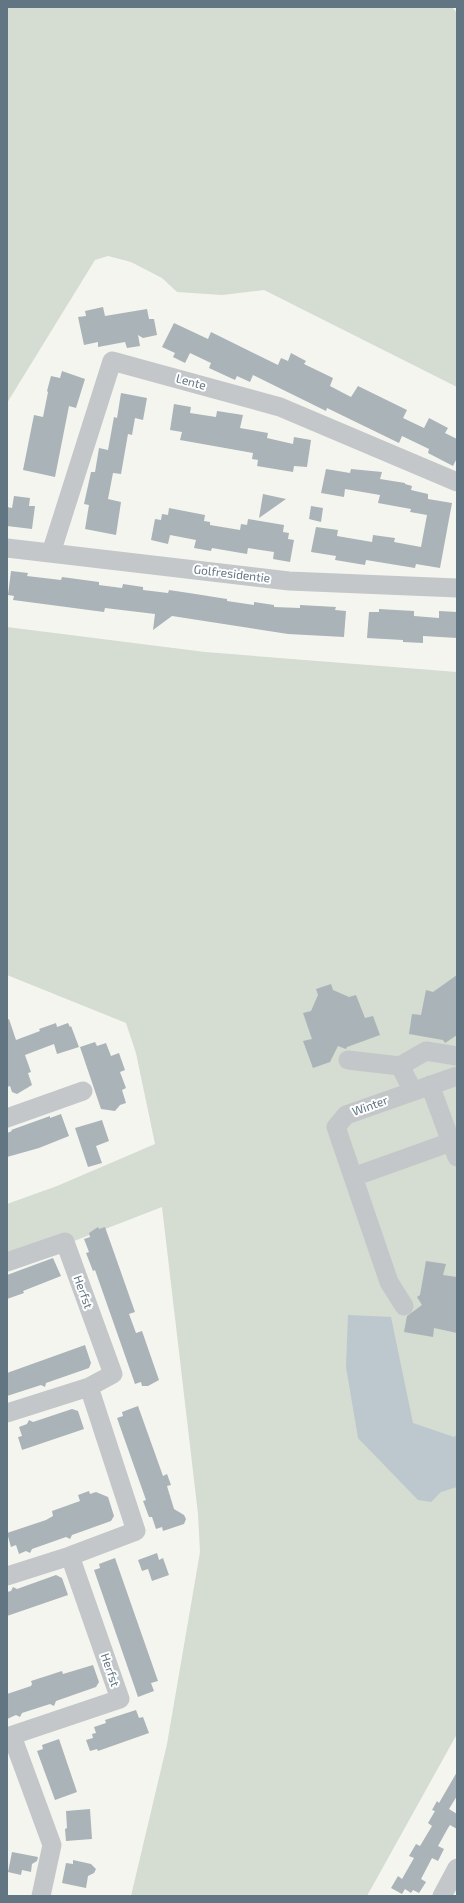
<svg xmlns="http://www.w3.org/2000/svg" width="464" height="1903" viewBox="0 0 464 1903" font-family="'Exo 2',sans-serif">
	<rect width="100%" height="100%" fill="#f5f5f0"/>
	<path fill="#d5dcd1" d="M7 7H452L457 13V387L264 290 222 295 177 292 162 278 131 262 108 256 95 260 7 403Z
		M7 627 205 652 457 672V1734L367 1896H131L167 1744 200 1552 198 1514 162 1207 7 1267V1204L57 1186 155 1144 136 1053 126 1023 7 975Z"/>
	<path fill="#bcc8cd" d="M348 1315 391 1317 413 1423 454 1437 457 1435V1487L441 1492 431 1502 418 1500 358 1438 346 1367Z"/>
	<path fill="#aab3b7" d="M103 307 105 316 147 309 149 319H154L157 335 143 338 138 335 140 346 127 348 125 342 98 347V342L84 345 78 317 86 316 85 311Z
		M174 323 208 339 211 332 278 365 281 358 288 361 291 353 306 361 304 364 333 378 330 386 351 397 358 386 407 410 403 418 424 428 429 418 448 428 445 433 457 439V458L453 466 428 453 429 449 402 436 399 443 327 408 326 411 253 375 250 382 237 376 235 380 209 368 211 363 190 353 185 363 173 357 175 353 162 347Z
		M62 371 85 379 76 408 69 406 55 477 23 470 34 415 43 417 48 392 47 391 51 376 60 378Z
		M121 393 147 398 143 420 135 418 132 435 128 434 121 474 113 473 108 499 121 502 116 535 85 529 89 505 84 504 91 472H95L99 448 108 450 114 417 117 418Z
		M174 404 191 407 190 413 216 417 217 411 243 415 240 428 268 433 267 438 293 444 294 437 311 440 307 467 294 466 293 472 257 466 258 460 252 459 253 453 180 440 182 432 170 430Z
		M326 469 350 473 351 469 382 472 380 479 405 483V484L412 486 411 490 428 494V499L452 503 440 568 416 564 415 568 366 560 365 565 335 560 336 556 311 552 316 527 338 530 337 536 372 542 373 535 395 538 394 542 421 547 427 515 410 512 411 509 378 503 380 495 345 489 344 497 321 493Z
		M263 494 286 499 259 518Z
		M14 496 30 498 29 506H35L32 529 7 526V507L12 508Z
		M311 506 323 508 321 522 309 519Z
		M169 508 205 515 204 521 210 522V525L240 530 241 524 247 525 248 519 284 525 283 532 289 533 288 539 294 540 290 562 273 559 274 552 248 548 247 554 212 548 211 551 194 548 196 540 170 535 168 544 151 540 155 519 161 520 162 514 168 515Z
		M11 571 28 573 27 576 61 580 62 577 99 582V585L122 588 123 584 143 587V590L168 593 169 590 189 593 227 599V601L254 605V602L274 605V607L300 608V605L336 607 335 610 346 611 344 637 288 634 172 616 153 630 155 614 105 608 104 612 13 600 14 596 8 595Z
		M379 609 414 611V616L439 618V611L457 612V638L423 636V643L403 642V640L367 638 369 612H379Z
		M457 975V1035L445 1043 443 1040 409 1034 412 1014 421 1015 426 990 433 992Z
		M331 984 333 990 349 997 356 995 365 1018 373 1016 380 1035 347 1047 346 1049 338 1046 330 1062 313 1068 303 1041 312 1039 303 1013 311 1011 318 995 316 989Z
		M9 1019 16 1040 40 1031 39 1029 56 1023 57 1027 68 1023 70 1027 71 1026 79 1047 57 1054 54 1044 25 1055 31 1072 28 1073 32 1085 17 1094 12 1092 10 1086 7 1087V1020Z
		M95 1042 97 1046 106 1043 111 1056 119 1053 125 1070 120 1072 126 1088 122 1090 126 1103 120 1105 115 1111 101 1109 80 1047Z
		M61 1114 69 1136 39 1148 7 1157V1133L12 1131 11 1130 50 1116V1118Z
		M102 1120 109 1141 96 1146 102 1163 88 1167 75 1128Z
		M98 1227 99 1229 105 1227 135 1312 129 1314 136 1333 142 1331 159 1380 148 1386H142L141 1382 135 1384 95 1270 93 1271 86 1253 89 1252 84 1239 90 1237 89 1233Z
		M53 1258 61 1276 23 1291 24 1293 7 1299V1275Z
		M426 1261 446 1264 443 1275 457 1277V1333L434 1328 433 1337 404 1332 407 1316 422 1305 417 1297 420 1295Z
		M85 1345 91 1363 89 1368 46 1383 45 1387 41 1385 7 1396V1373Z
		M138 1406 163 1476 167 1474 171 1485 167 1486 174 1509 184 1515 186 1519 184 1524 163 1531 162 1527 156 1529 152 1517H149L143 1501 146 1500 117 1418 123 1416 122 1412Z
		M72 1409 78 1411 84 1429 22 1450 18 1437 22 1436 19 1427 27 1424 29 1420 33 1422Z
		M89 1491 90 1494 96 1492 108 1497 114 1516 111 1521 72 1535 70 1539 66 1537 32 1549 30 1553 26 1551 19 1554 16 1545 11 1547 7 1533 46 1520 53 1516 52 1511 80 1501 78 1495Z
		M157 1553 159 1560 163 1558 169 1575 152 1581 148 1569 142 1571 138 1560Z
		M115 1558 158 1681 151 1683 154 1691 138 1697 94 1570 100 1568 99 1564Z
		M56 1575 62 1578 68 1595 7 1616V1592L11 1591 13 1587 17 1589Z
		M93 1665 99 1682 96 1687 56 1701 54 1706 50 1704 22 1713 20 1717 16 1715 7 1719V1694L31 1686 32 1684 31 1681 62 1671 63 1674Z
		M136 1710 139 1718 143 1717 149 1733 98 1751 97 1749 90 1751 86 1740 93 1738 92 1734 96 1733 94 1727 106 1723 105 1720Z
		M59 1739 77 1792 55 1800 37 1751 43 1749 42 1745Z
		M457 1772V1796L449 1809 457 1814V1829L450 1825 448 1828 438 1846 444 1849 438 1861 432 1858 421 1879 426 1882 419 1893 413 1890 411 1893 405 1889 402 1894 391 1888 398 1876 402 1879 414 1858 409 1856 416 1844 420 1846 432 1826 428 1823 435 1811 432 1810 437 1801 439 1803Z
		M90 1809 92 1839 66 1841 65 1829 67 1828 66 1811Z
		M12 1852 38 1857 37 1861 32 1864 31 1872 22 1870 21 1875 8 1872Z
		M73 1860 91 1864 96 1869 94 1873 88 1876 86 1888 62 1883 66 1863 73 1864Z"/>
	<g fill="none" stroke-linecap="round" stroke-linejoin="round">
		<path stroke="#c3c7ca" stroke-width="19" d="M7 548 289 581 457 588
			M51 553 112 361 280 407 457 482
			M348 1060 400 1066 413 1091
			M400 1066 426 1051 457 1056
			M7 1118 83 1091
			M451 1142 457 1157
			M353 1177 451 1142 430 1085
			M7 1262 65 1242 113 1374 89 1387 136 1531 70 1556 120 1699 7 1737
			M404 1306 389 1282 336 1127 346 1115 457 1076
			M7 1413 89 1387
			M7 1576 70 1556
			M12 1736 52 1845 41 1896
			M442 1896 457 1868"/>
	</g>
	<g text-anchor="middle" stroke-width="4" stroke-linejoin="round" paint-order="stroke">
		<g font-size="12" fill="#617583" stroke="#fff">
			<text transform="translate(191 382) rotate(15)" y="4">Lente</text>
			<text transform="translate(232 574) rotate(7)" y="4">Golfresidentie</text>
			<text transform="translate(370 1106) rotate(-20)" y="4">Winter</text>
			<text transform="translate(83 1292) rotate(70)" y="4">Herfst</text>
			<text transform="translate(110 1670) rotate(71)" y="4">Herfst</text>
		</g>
	</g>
	<rect width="464" height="1903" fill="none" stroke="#617583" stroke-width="16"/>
</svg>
